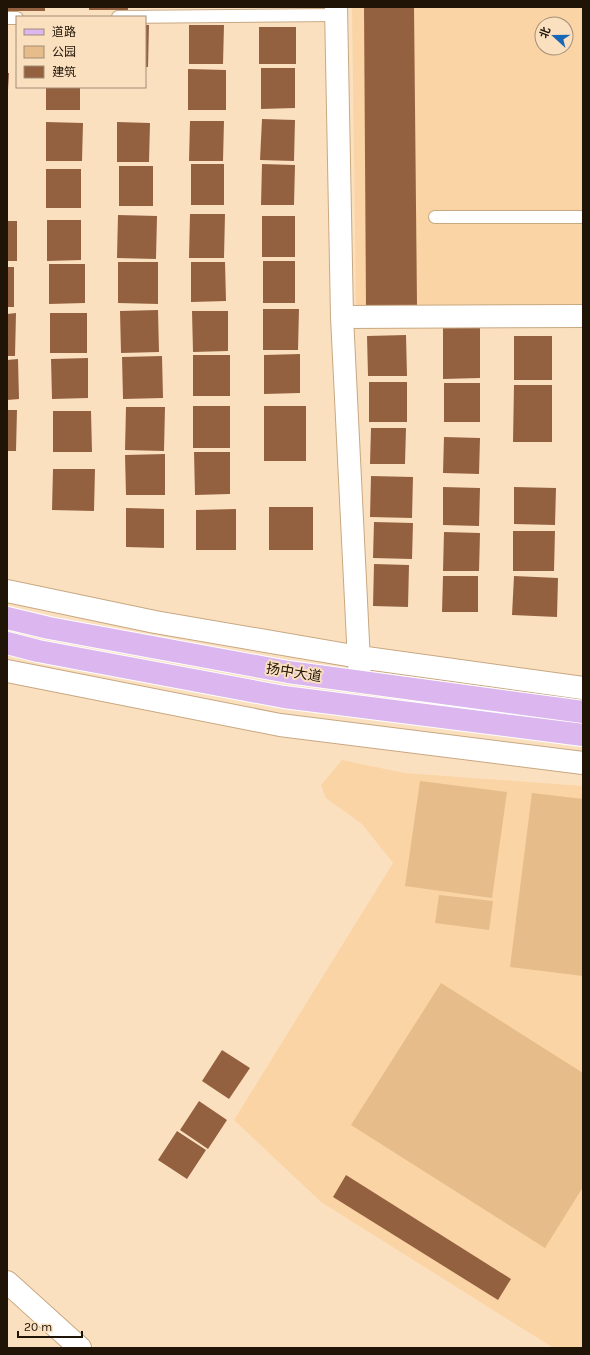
<svg xmlns="http://www.w3.org/2000/svg" width="590" height="1355" viewBox="0 0 590 1355" font-family="Karla,'Noto Sans SC',sans-serif">
	<rect width="100%" height="100%" fill="#fbe0c0"/>
	<path fill="#fad4a4" fill-rule="evenodd" d="M352 7H583V309L356 310ZM542 24H566V48H542Z
		M342 760 404 773 583 786V1348H555L552 1347 321 1202 234 1120 393 863 362 824 326 798 321 785Z"/>
	<path fill="#e5bc8a" d="M420 781 507 792 492 898 405 886Z
		M532 793 583 799V976L510 967Z
		M439 895 493 901 489 930 435 923Z
		M441 983 583 1073V1187L545 1248 351 1125Z"/>
	<path fill="#946140" d="M7 7H45V11H7Z
		M89 7H128V10H89Z
		M364 7H414L417 305 366 306Z
		M145 25H149L148 67H145Z
		M189 25H224L223 64H189Z
		M259 27H296V64H259Z
		M261 68H295V108L261 109Z
		M188 69 226 70V110H188Z
		M7 73H9L8 90H7Z
		M46 87H80V110H46Z
		M262 119 295 120 294 161 260 160Z
		M190 121H224L223 161H189Z
		M46 122 83 123 82 161H46Z
		M117 122 150 123 149 162H117Z
		M191 164H224V205H191Z
		M262 164 295 165 294 205H261Z
		M119 166H153V206H119Z
		M46 169H81V208H46Z
		M190 214H225L224 258H189Z
		M118 215 157 216 156 259 117 258Z
		M262 216H295V257H262Z
		M47 220H81V260L47 261Z
		M7 221H17V261H7Z
		M263 261H295V303H263Z
		M118 262H158V304L118 303Z
		M191 262H225L226 301 191 302Z
		M49 264H85V303L49 304Z
		M7 267H14V307H7Z
		M263 309H299L298 350H263Z
		M158 310 159 352 121 353 120 311Z
		M192 311H228V351L193 352Z
		M16 313 15 356H7V314Z
		M50 313H87V353H50Z
		M443 326H480V378L443 379Z
		M406 335 407 376H368L367 336Z
		M514 336H552V380H514Z
		M300 354V393L264 394V355Z
		M193 355H230V396H193Z
		M162 356 163 398 123 399 122 357Z
		M88 358V398L52 399 51 359Z
		M18 359 19 399 7 400V360Z
		M369 382H407V422H369Z
		M444 383H480V422H444Z
		M514 385H552V442H513Z
		M193 406H230V448H193Z
		M264 406H306V461H264Z
		M126 407H165L164 451 125 450Z
		M7 410H17L16 451H7Z
		M53 411H91L92 452H53Z
		M371 428H406L405 464H370Z
		M444 437 480 438 479 474 443 473Z
		M194 452H230V494L195 495Z
		M165 454V495H126L125 455Z
		M53 469H95L94 511 52 510Z
		M371 476 413 477 412 518 370 517Z
		M443 487 480 488 479 526 443 525Z
		M514 487 556 488 555 525 514 524Z
		M269 507H313V550H269Z
		M126 508 164 509V548L126 547Z
		M236 509V550H196V510Z
		M374 522 413 523 412 559 373 558Z
		M513 531H555L554 571H513Z
		M444 532 480 533 479 571H443Z
		M374 564 409 565 408 607 373 606Z
		M443 576H478V612H442Z
		M514 576 558 578 557 617 512 615Z
		M222 1050 250 1068 229 1099 202 1081Z
		M199 1101 227 1120 208 1149 180 1130Z
		M177 1131 206 1150 187 1179 158 1160Z
		M346 1175 511 1279 498 1300 333 1197Z"/>
	<g fill="none" stroke-linecap="round" stroke-linejoin="round">
		<g stroke="#c8a881" stroke-width="14">
			<path id="service" d="M118 17 336 15
				M7 18H17
				M435 217H583"/>
		</g>
		<g stroke="#c8a881" stroke-width="24">
			<path id="minor" d="M336 7 342 317 360 682
				M342 317 583 316
				M7 591 155 622 359 657 583 688
				M7 671 280 725 583 763"/>
		</g>
		<g stroke="#c8a881" stroke-width="24">
			<path id="tertiary" d="M7 1282 80 1348"/>
		</g>
		<g stroke="#fff" stroke-width="24">
			<path id="primary" d="M7 618 49 628 288 672 583 712
				M7 643 38 651 284 697 583 735"/>
		</g>
		<use href="#service" stroke="#fff" stroke-width="12"/>
		<use href="#minor" stroke="#fff" stroke-width="22"/>
		<use href="#tertiary" stroke="#fff" stroke-width="22"/>
		<use href="#primary" stroke="#dbb6ef" stroke-width="22"/>
	</g>
	<g text-anchor="middle" stroke-width="4" stroke-linejoin="round" paint-order="stroke">
		<g font-size="14" fill="#201406" stroke="#fbe0c0">
			<text transform="translate(294 672) rotate(9)" y="5">扬中大道</text>
		</g>
	</g>
	<rect width="590" height="1355" fill="none" stroke="#201406" stroke-width="16"/>
	<rect x="16" y="16" width="130" height="72" fill="#fbe0c0" stroke="#a38e76"/>
	<rect x="24" y="29" width="20" height="6" fill="#dbb6ef" stroke="#a38e76"/>
	<text x="52" y="36" font-size="12" fill="#201406">道路</text>
	<rect x="24" y="46" width="20" height="12" fill="#e5bc8a" stroke="#a38e76"/>
	<text x="52" y="56" font-size="12" fill="#201406">公园</text>
	<rect x="24" y="66" width="20" height="12" fill="#946140" stroke="#a38e76"/>
	<text x="52" y="76" font-size="12" fill="#201406">建筑</text>
	<g transform="translate(554 36) rotate(291)"><circle r="19" fill="#fbe0c0" stroke="#a38e76"/>
	<path d="M0-3L7 15L0 10L-7 15Z" fill="#1868b7"/>
	<text y="-6" font-size="11" font-weight="bold" text-anchor="middle" fill="#201406">北</text>
	</g>
	<path d="M18 1331v6h64v-6" fill="none" stroke="#201406" stroke-width="2"/>
	<text x="24" y="1331" font-size="12" fill="#201406" stroke="#fbe0c0" stroke-width="3" paint-order="stroke">20 m</text>
</svg>
